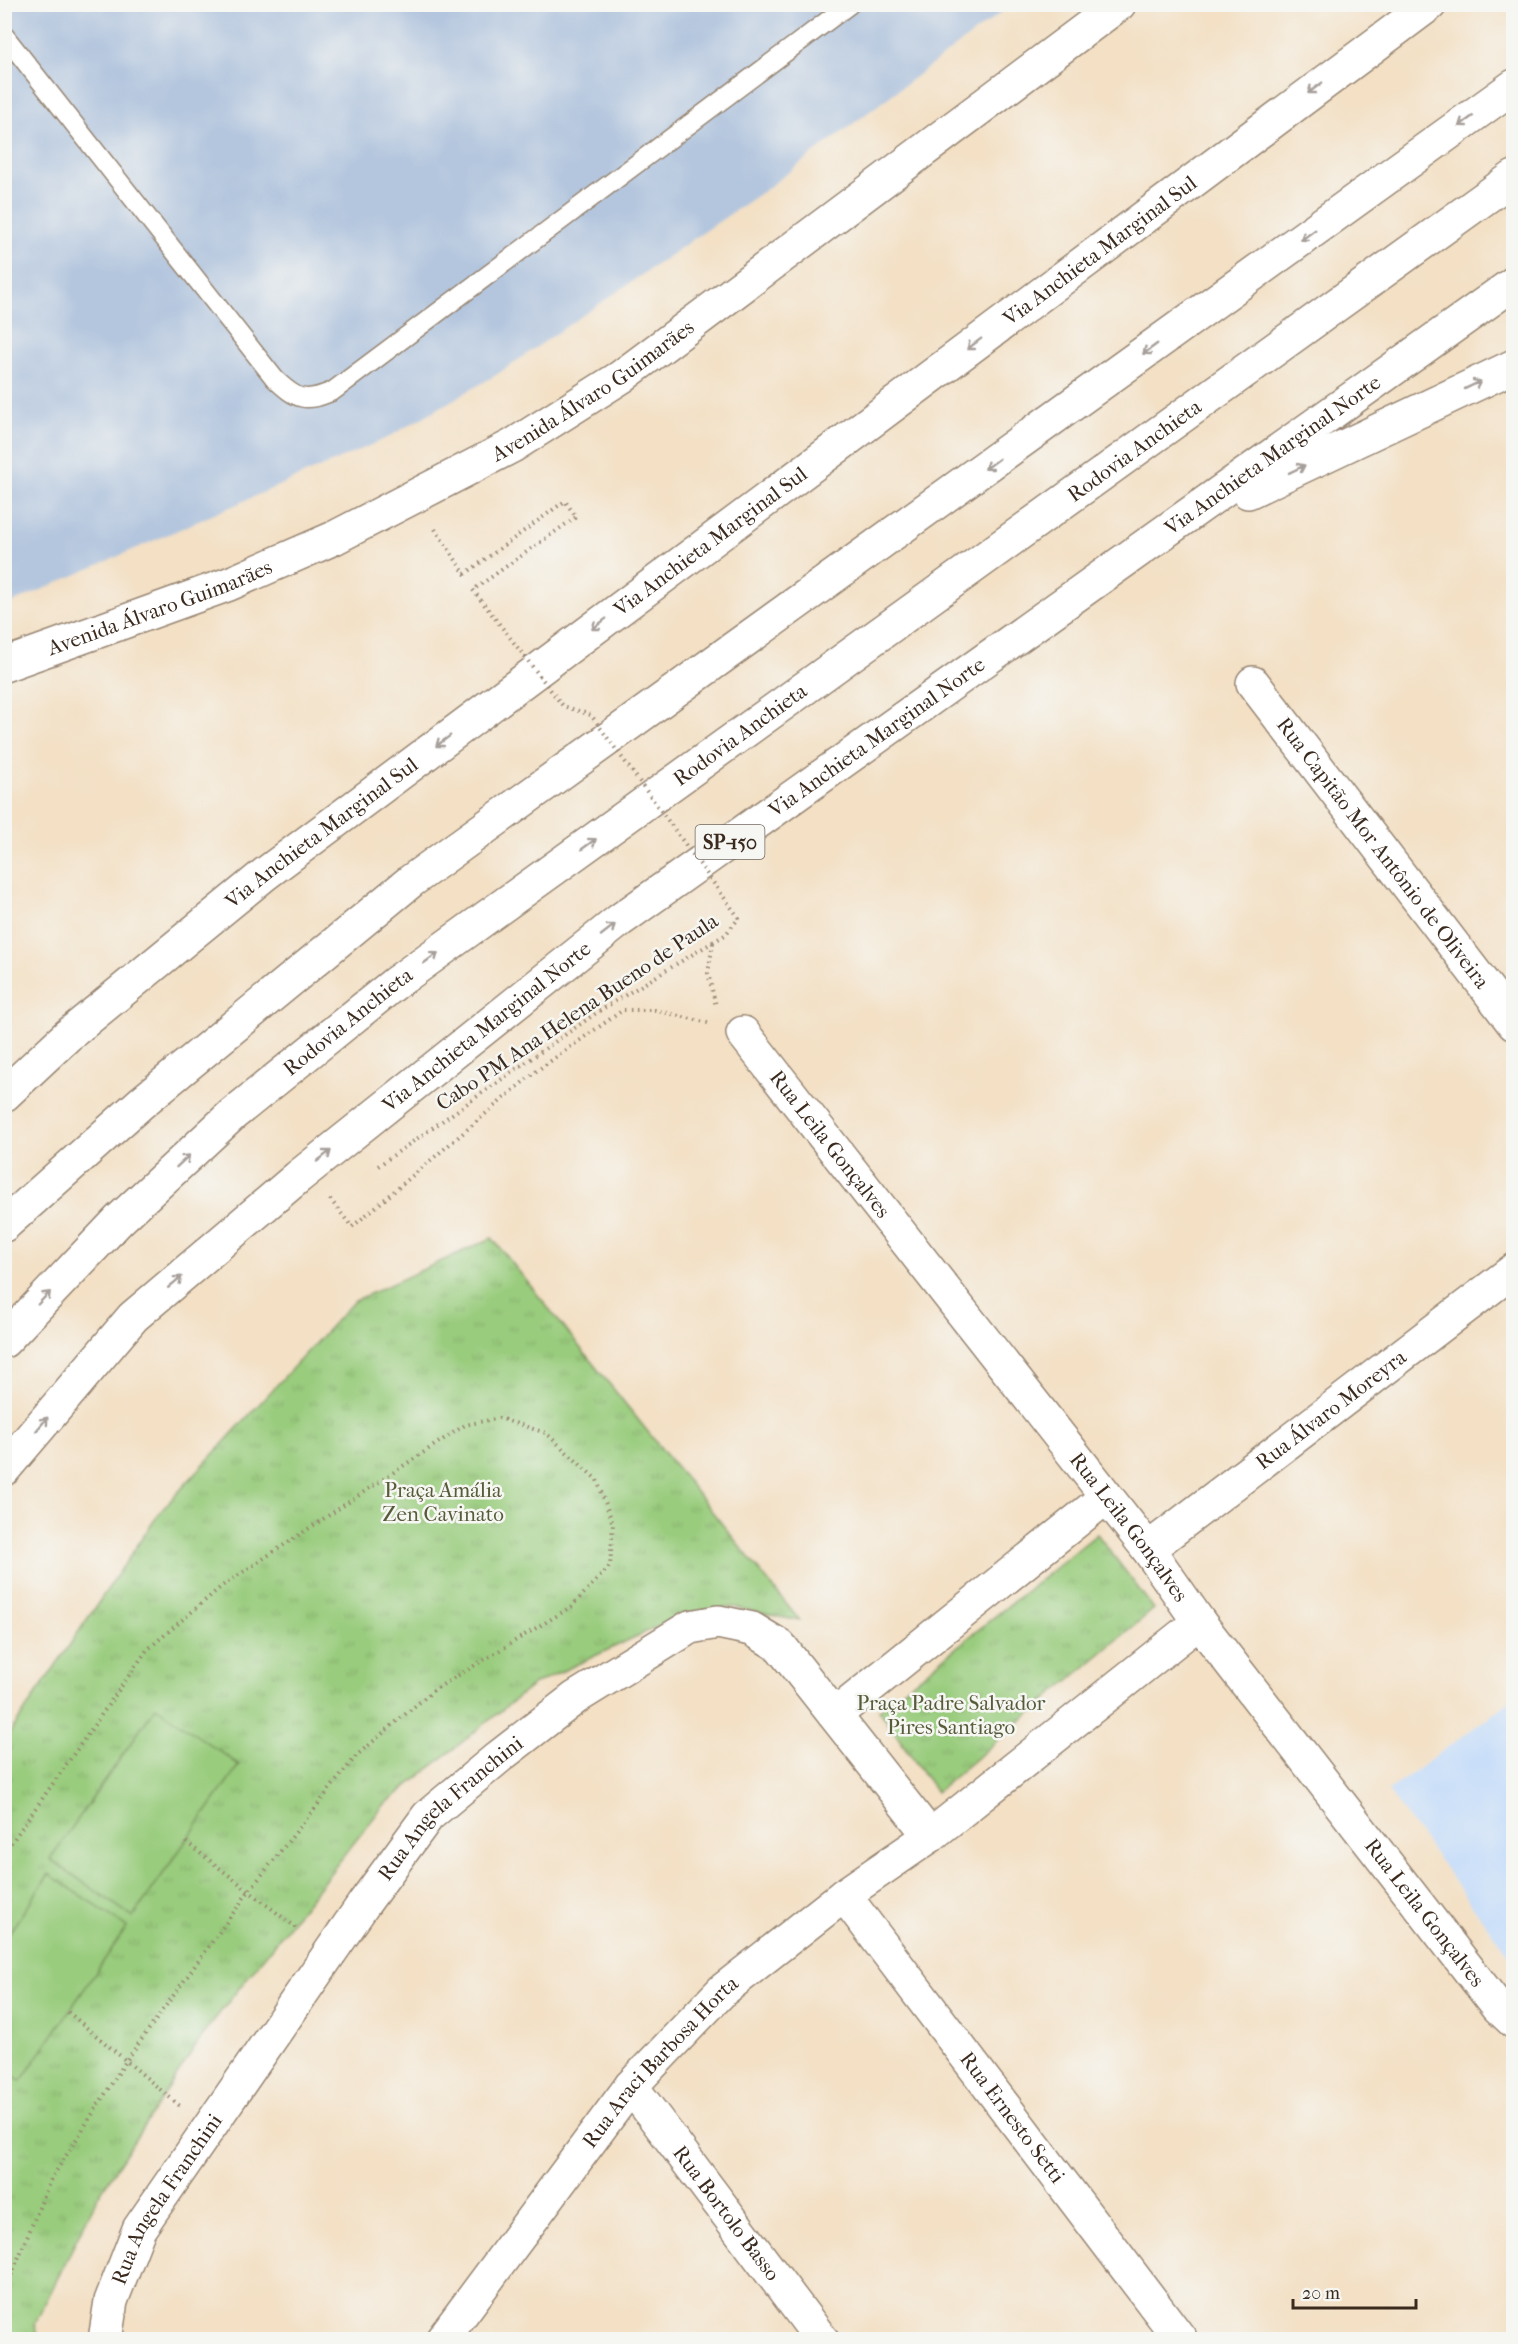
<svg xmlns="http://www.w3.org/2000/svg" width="1518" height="2344" viewBox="0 0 1518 2344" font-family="'IM FELL French Canon',serif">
	<defs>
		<pattern id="park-tufts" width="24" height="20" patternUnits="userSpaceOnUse" patternTransform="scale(1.5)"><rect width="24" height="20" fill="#99cc7d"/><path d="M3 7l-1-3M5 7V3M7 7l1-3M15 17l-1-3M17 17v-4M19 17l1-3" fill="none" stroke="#85af6c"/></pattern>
	</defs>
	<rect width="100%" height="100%" fill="#f6f6f2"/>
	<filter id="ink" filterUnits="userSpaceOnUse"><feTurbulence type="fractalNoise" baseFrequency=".0167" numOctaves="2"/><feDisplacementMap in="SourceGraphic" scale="12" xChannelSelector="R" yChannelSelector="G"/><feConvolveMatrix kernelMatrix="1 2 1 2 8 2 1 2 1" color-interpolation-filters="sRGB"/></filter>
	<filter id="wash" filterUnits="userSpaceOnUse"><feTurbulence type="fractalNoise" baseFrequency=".008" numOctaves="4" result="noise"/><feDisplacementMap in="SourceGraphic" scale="24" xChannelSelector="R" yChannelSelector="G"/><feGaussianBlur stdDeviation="1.35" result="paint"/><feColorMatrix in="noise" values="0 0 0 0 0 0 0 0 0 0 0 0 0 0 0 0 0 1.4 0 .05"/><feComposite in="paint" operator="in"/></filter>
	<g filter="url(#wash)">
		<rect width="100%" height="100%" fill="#f3e0c5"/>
		<path fill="#c6ddf9" d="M1513 1699 1514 1954 1510 1957 1388 1791Z"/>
		<path fill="#b4c6de" d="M4 5H1011L765 190 496 375 387 438 5 606Z"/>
		<path fill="url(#park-tufts)" stroke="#6a7b4e" stroke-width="1.5" d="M492 1238 800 1621 733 1607 684 1614 533 1685 383 1806 207 2029 98 2196 35 2324 39 2339 5 2340V1740L160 1512 354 1301Z
			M1097 1534 1154 1609 936 1792 879 1710Z"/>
		<path fill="#99cc7d" stroke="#6a7b4e" stroke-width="1.5" d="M156 1707 239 1765 133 1917 50 1859Z
			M49 1874 127 1927 21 2081 5 2070V1939Z"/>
	</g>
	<g filter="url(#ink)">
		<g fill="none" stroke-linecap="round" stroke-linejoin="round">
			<g stroke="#978572" stroke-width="21">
				<path id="lane" d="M4 35 275 379C297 400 305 403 333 391L850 4"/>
			</g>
			<g stroke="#978572" stroke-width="36">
				<g id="street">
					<path id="s1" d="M1253 683 1514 1024"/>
					<path id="s2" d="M743 1033 1148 1549 1199 1622 1497 2006 1514 2022"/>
					<path id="s3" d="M1148 1549 1514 1270"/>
					<path d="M836 1714 1105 1498"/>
					<path id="s4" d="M844 1895 1181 2340"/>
					<path id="s5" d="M631 2086 822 2340"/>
					<path id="s6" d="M105 2340 111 2301 139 2229 365 1902 428 1816 500 1756 575 1698 690 1627 718 1622 752 1629 780 1646 930 1836"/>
					<path id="s7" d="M442 2340 631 2086 723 1990 844 1895 930 1836 1199 1622"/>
				</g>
			</g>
			<g stroke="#978572" stroke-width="36">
				<g id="secondary">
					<path id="s8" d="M4 665 229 584 334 538 512 446 621 377 1119 4"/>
				</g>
			</g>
			<g stroke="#978572" stroke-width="36">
				<g id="highway">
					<path d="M1248 492 1514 366"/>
					<path id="s9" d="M4 1095 67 1036 265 874 1430 4"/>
					<path d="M4 1225 141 1103 411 881 1514 86"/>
					<path id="s10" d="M4 1341 119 1220 233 1114 394 984 1514 177"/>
					<path id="s11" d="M4 1469 133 1317 298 1177 620 920 1514 283"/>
				</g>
			</g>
			<path stroke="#978572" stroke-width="4" stroke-dasharray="1.5 4.5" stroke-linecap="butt" d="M435 529 465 574 565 501 576 517 473 590
				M713 943 708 973 716 1006
				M378 1166 599 1011 713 942
				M330 1199 352 1227 535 1072 623 1010H655L708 1023
				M186 1842 299 1930
				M4 1853 147 1650 222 1586 465 1425 499 1418 546 1433 597 1480 613 1524 610 1566 571 1607 434 1690 357 1755 249 1891 126 2061 50 2181 4 2293
				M68 2012 180 2106"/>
			<use href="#lane" stroke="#fff" stroke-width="18"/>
			<use href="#street" stroke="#fff" stroke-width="33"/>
			<use href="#secondary" stroke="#fff" stroke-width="33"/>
			<use href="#highway" stroke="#fff" stroke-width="33"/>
			<path stroke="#978572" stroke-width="4" stroke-dasharray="1.5 4.5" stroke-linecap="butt" d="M473 590 563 706 591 715 739 918 725 935 713 942"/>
		</g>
		<defs><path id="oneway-shaft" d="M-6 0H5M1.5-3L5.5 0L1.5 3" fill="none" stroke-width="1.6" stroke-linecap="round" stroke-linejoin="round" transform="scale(1.5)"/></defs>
		<g stroke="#a79f9a">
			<use href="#oneway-shaft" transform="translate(1315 88) rotate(143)"/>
			<use href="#oneway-shaft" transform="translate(1466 121) rotate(144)"/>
			<use href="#oneway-shaft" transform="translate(1308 235) rotate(144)"/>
			<use href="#oneway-shaft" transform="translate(974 344) rotate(143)"/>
			<use href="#oneway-shaft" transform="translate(1150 349) rotate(144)"/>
			<use href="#oneway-shaft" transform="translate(1473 385) rotate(-26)"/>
			<use href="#oneway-shaft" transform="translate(992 464) rotate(144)"/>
			<use href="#oneway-shaft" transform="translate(1297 469) rotate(-26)"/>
			<use href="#oneway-shaft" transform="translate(599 624) rotate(143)"/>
			<use href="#oneway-shaft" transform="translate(443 741) rotate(143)"/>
			<use href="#oneway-shaft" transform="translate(589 844) rotate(-36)"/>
			<use href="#oneway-shaft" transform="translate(608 930) rotate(-38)"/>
			<use href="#oneway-shaft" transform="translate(431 958) rotate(-36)"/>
			<use href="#oneway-shaft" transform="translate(324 1156) rotate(-38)"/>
			<use href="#oneway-shaft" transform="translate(183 1161) rotate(-43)"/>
			<use href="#oneway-shaft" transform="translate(175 1282) rotate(-40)"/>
			<use href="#oneway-shaft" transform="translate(44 1298) rotate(-46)"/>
			<use href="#oneway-shaft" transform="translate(42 1424) rotate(-50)"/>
		</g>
	</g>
	<g text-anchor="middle" stroke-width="5" stroke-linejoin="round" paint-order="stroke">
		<rect fill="#f6f6f2" stroke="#73675e" stroke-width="1.5" x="695.5" y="825" width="69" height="34" rx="4.5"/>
		<g font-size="20" font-weight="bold" fill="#3b2a1e">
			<text x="730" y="849">SP-150</text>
		</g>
		<g font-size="21" fill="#3b2a1e" stroke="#f6f6f2">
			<text dy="7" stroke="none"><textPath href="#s9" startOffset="1384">Via Anchieta Marginal Sul</textPath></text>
			<text dy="7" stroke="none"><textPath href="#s8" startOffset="652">Avenida Álvaro Guimarães</textPath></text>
			<text dy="7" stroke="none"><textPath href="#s10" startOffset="1442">Rodovia Anchieta</textPath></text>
			<text dy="7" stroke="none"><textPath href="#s11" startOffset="1629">Via Anchieta Marginal Norte</textPath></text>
			<text dy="7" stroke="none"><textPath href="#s9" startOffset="898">Via Anchieta Marginal Sul</textPath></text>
			<text dy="7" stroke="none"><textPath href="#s8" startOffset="166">Avenida Álvaro Guimarães</textPath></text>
			<text dy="7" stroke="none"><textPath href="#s10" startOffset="956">Rodovia Anchieta</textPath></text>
			<text dy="7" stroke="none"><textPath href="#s11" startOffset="1143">Via Anchieta Marginal Norte</textPath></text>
			<text dy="7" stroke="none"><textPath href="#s9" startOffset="412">Via Anchieta Marginal Sul</textPath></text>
			<text dy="7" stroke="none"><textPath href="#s1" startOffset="214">Rua Capitão Mor Antônio de Oliveira</textPath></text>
			<text transform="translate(577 1012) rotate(-34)" y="7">Cabo PM Ana Helena Bueno de Paula</text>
			<text dy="7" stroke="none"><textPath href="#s10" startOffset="470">Rodovia Anchieta</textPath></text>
			<text dy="7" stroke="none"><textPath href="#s11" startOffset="657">Via Anchieta Marginal Norte</textPath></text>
			<text dy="7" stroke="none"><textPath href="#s2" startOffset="141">Rua Leila Gonçalves</textPath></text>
			<text dy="7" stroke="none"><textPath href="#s3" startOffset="230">Rua Álvaro Moreyra</textPath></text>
			<text dy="7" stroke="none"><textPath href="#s2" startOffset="627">Rua Leila Gonçalves</textPath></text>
			<text dy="7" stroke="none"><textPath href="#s6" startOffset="642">Rua Angela Franchini</textPath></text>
			<text dy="7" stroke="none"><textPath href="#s2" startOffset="1113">Rua Leila Gonçalves</textPath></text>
			<text dy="7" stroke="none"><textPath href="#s7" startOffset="354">Rua Araci Barbosa Horta</textPath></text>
			<text dy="7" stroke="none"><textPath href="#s4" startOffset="279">Rua Ernesto Setti</textPath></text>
			<text dy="7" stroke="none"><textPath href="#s6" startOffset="156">Rua Angela Franchini</textPath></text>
			<text dy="7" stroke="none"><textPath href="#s5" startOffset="159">Rua Bortolo Basso</textPath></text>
		</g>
		<g font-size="21" fill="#575b3a" stroke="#f6f6f2">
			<text x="443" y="1497">Praça Amália<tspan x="443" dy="24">Zen Cavinato</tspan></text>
			<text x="951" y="1710">Praça Padre Salvador<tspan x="951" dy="24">Pires Santiago</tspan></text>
		</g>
	</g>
	<rect width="1518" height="2344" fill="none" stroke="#f6f6f2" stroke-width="24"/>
	<path d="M1293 2299v9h123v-9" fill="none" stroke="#3b2a1e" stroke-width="3"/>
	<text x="1302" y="2299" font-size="18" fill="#3b2a1e" stroke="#f6f6f2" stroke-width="4.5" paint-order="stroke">20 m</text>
</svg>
